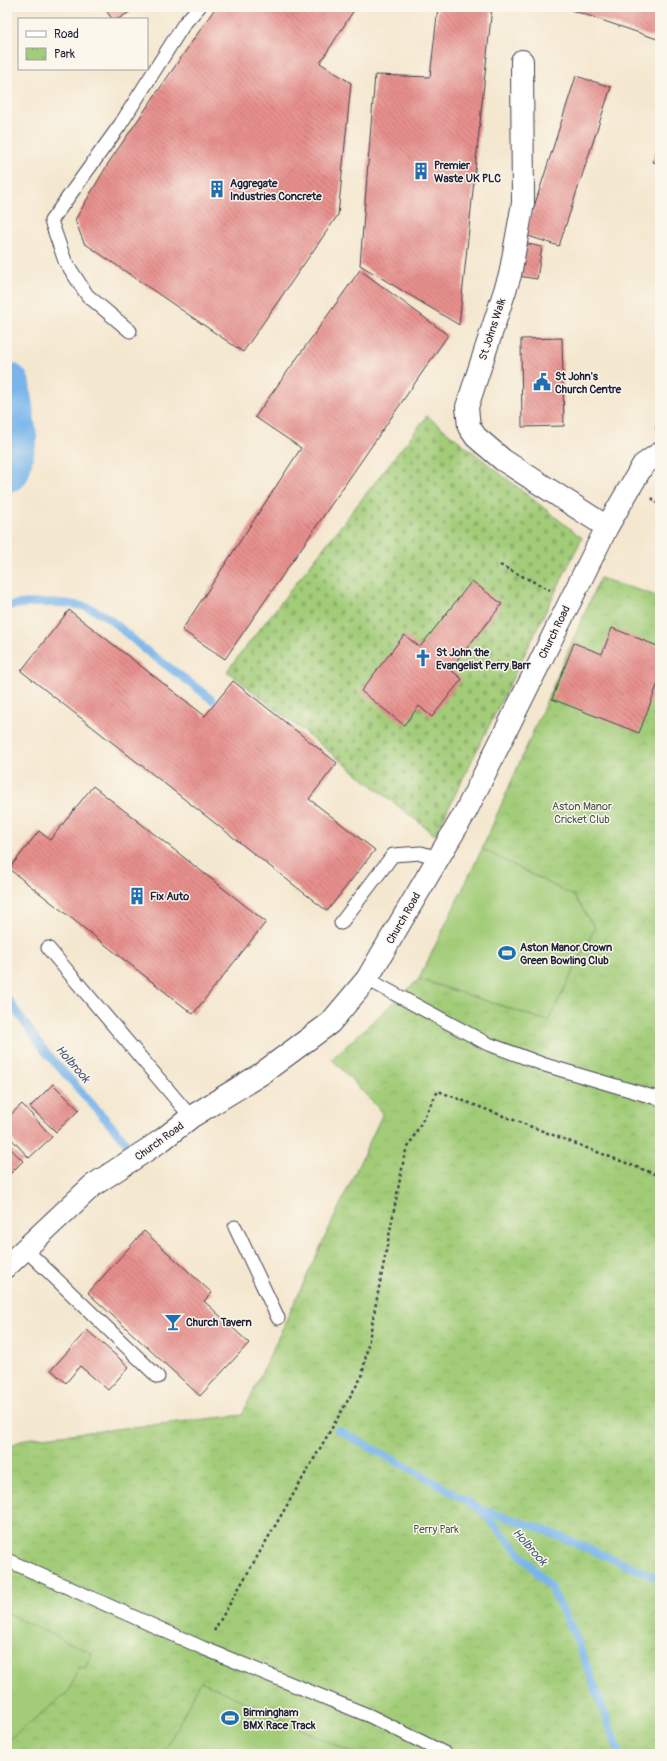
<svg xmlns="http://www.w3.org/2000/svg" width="667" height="1761" viewBox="0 0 667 1761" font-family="Pangolin,sans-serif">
	<defs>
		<pattern id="cemetery-stones" width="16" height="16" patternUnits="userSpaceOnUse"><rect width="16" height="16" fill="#a2cc78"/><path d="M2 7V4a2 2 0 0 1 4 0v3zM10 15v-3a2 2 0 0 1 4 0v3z" fill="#8baf69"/></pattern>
		<pattern id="park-crowns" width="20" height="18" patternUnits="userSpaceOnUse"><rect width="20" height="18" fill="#a2cc78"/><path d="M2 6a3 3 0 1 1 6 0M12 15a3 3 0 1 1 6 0" fill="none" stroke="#8baf69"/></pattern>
		<pattern id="building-back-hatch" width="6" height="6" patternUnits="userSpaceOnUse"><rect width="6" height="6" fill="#e7908d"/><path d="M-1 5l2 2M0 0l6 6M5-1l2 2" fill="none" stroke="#bb7574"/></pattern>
	</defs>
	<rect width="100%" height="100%" fill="#fbf7ec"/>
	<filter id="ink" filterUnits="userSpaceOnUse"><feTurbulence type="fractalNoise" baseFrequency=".025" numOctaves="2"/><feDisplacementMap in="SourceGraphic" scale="8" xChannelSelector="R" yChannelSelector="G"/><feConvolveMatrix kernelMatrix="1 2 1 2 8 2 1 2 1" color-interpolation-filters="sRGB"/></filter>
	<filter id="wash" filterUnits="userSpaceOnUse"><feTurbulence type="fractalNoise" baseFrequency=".012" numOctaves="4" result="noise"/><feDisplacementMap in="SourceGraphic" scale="16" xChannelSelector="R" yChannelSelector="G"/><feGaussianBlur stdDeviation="0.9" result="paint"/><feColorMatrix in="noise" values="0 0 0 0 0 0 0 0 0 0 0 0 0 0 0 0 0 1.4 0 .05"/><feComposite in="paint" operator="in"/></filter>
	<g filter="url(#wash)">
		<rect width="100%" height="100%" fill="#f4e7cf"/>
		<path fill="url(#cemetery-stones)" stroke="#62775a" d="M427 416 582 538 435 835 227 671Z"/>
		<path fill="url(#park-crowns)" stroke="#62775a" d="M600 578 660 597V1754H7V1447L25 1439 242 1415 383 1113 332 1059 419 979 548 1021 574 896 482 849Z"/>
		<path fill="#a2cc78" stroke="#62775a" d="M482 849 574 896 595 928 548 1021 419 979Z
			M7 1614 92 1653 85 1669 79 1667 69 1691 7 1741Z
			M201 1681 354 1754H163Z"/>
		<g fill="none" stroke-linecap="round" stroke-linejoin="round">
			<path stroke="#79b5eb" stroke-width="8" d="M7 606C30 602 63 601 86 607 109 614 126 634 143 648 166 666 190 681 212 700
				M7 998 43 1049 125 1141
				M338 1430 438 1484 481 1510 551 1588 576 1637 620 1754
				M482 1510 537 1527 660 1579"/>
			<path stroke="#79b5eb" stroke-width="46" d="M7 385 14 438 7 469"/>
		</g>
		<g id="blocks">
			<path fill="url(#building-back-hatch)" d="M104 7H138L118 19H112Z
				M216 7H356L320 63 351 83 338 215 243 352 84 243 75 220 109 162Z
				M438 7H492L459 325 360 265 375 75 430 77Z
				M563 7H652L660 10V40Z
				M576 76 611 87 559 246 525 235Z
				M660 141V164L653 162Z
				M524 243 542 247 537 279 518 276Z
				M360 270 448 335 225 659 182 630 301 448 255 417Z
				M562 338 564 426 522 427 521 339Z
				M472 581 502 604 450 669 462 679 432 717 419 706 404 725 361 691 404 635 420 647Z
				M69 610 205 716 233 681 337 763 309 799 375 850 327 911 21 671Z
				M612 628 660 647V678L639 733 552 699 574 643 602 654Z
				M93 786 266 922 193 1014 9 869 39 831 50 840Z
				M53 1084 79 1110 56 1132 30 1107Z
				M22 1104 52 1137 29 1158 7 1134V1118Z
				M7 1145 23 1161 7 1177Z
				M144 1231 212 1293 204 1301 249 1343 200 1396 88 1293Z
				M87 1330 129 1367 108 1390 80 1366 66 1383 51 1370Z"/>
		</g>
	</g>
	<g filter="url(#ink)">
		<use href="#blocks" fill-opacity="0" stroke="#424051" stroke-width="1"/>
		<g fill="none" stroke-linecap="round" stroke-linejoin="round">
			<g stroke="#424051" stroke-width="15">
				<path id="service" d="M130 331 87 295 65 261 51 221 120 125 184 24 199 7
					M341 923 393 855 421 853 438 858
					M48 948 191 1117
					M367 979 486 1043 545 1065 660 1099
					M235 1227 278 1318
					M25 1249 158 1377
					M7 1560 203 1648 370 1716 446 1754"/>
			</g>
			<g stroke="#424051" stroke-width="24">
				<path id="minor" d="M522 61 523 203 510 275 467 407 469 427 476 437 503 460 607 527
					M7 1266 92 1186 162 1140 191 1117 261 1074 330 1023 367 979 466 811 607 527 643 465 660 453"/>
			</g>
			<path stroke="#424051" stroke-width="2.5" stroke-dasharray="3 3" stroke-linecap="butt" d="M656 429 660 416
				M652 498 660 506
				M500 565 550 590
				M214 1631 362 1376 405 1153 438 1091 660 1176"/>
			<use href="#service" stroke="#fff" stroke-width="13"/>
			<use href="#minor" stroke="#fff" stroke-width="22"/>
		</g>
	</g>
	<defs>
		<g id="building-bare" transform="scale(1.38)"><path d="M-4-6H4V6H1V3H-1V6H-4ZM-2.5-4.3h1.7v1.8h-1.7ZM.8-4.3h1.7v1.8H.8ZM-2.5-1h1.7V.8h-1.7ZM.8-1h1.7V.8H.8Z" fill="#1f6fb2" stroke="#fbf7ec" stroke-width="2.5" paint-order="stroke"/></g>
		<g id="civic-bare" transform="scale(1.38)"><path d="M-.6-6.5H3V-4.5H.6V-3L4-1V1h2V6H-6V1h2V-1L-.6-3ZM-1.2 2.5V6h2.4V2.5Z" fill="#1f6fb2" stroke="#fbf7ec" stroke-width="2.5" paint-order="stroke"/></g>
		<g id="church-bare" transform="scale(1.38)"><path d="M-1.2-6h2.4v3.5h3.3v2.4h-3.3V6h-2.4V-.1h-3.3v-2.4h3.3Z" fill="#1f6fb2" stroke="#fbf7ec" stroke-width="2.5" paint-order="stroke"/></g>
		<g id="stadium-bare" transform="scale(1.38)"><path d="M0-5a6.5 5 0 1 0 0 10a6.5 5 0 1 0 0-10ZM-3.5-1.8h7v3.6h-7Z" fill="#1f6fb2" stroke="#fbf7ec" stroke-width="2.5" paint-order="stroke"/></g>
		<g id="bar-bare" transform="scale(1.38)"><path d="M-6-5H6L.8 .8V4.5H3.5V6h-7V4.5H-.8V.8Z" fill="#1f6fb2" stroke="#fbf7ec" stroke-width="2.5" paint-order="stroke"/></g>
	</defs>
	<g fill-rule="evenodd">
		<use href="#building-bare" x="421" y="171"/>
		<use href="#building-bare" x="217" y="189"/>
		<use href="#civic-bare" x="542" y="382"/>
		<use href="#church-bare" x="423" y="658"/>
		<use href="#building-bare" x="137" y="896"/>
		<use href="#stadium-bare" x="507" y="953"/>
		<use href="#bar-bare" x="173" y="1322"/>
		<use href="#stadium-bare" x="230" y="1718"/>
	</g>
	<g text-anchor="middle" stroke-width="3" stroke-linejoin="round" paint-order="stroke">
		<g font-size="11" font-weight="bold" fill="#22223b" stroke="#fbf7ec" text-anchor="start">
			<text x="434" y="169">Premier<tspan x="434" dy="13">Waste UK PLC</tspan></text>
			<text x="230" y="187">Aggregate<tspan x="230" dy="13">Industries Concrete</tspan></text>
			<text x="555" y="380">St John's<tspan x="555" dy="13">Church Centre</tspan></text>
			<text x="436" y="656">St John the<tspan x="436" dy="13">Evangelist Perry Barr</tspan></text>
			<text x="150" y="900">Fix Auto</text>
			<text x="520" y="951">Aston Manor Crown<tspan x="520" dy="13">Green Bowling Club</tspan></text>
			<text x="186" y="1326">Church Tavern</text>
			<text x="243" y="1716">Birmingham<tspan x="243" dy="13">BMX Race Track</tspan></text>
		</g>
		<g font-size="11" fill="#22223b" stroke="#fbf7ec">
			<text transform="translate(492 329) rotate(-72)" y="4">St Johns Walk</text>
			<text transform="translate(554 632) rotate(-64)" y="4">Church Road</text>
			<text transform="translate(403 918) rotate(-60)" y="4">Church Road</text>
			<text transform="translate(159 1141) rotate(-36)" y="4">Church Road</text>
		</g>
		<g font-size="11" fill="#48554d" stroke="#fbf7ec">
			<text x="582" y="810">Aston Manor<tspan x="582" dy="13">Cricket Club</tspan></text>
			<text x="436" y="1533">Perry Park</text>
		</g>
		<g font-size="12" font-style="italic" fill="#405579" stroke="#fbf7ec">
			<text transform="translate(73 1064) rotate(49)" y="4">Holbrook</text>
			<text transform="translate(530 1547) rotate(48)" y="4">Holbrook</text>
		</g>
	</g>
	<rect width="667" height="1761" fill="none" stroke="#fbf7ec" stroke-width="24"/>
	<rect x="18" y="18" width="130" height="52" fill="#fbf7ec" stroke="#a4a2a5"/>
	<rect x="26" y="31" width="20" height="6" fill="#ffffff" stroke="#a4a2a5"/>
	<text x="54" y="38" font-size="12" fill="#22223b">Road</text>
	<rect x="26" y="48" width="20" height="12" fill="url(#park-crowns)" stroke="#a4a2a5"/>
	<text x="54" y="58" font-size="12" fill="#22223b">Park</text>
</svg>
